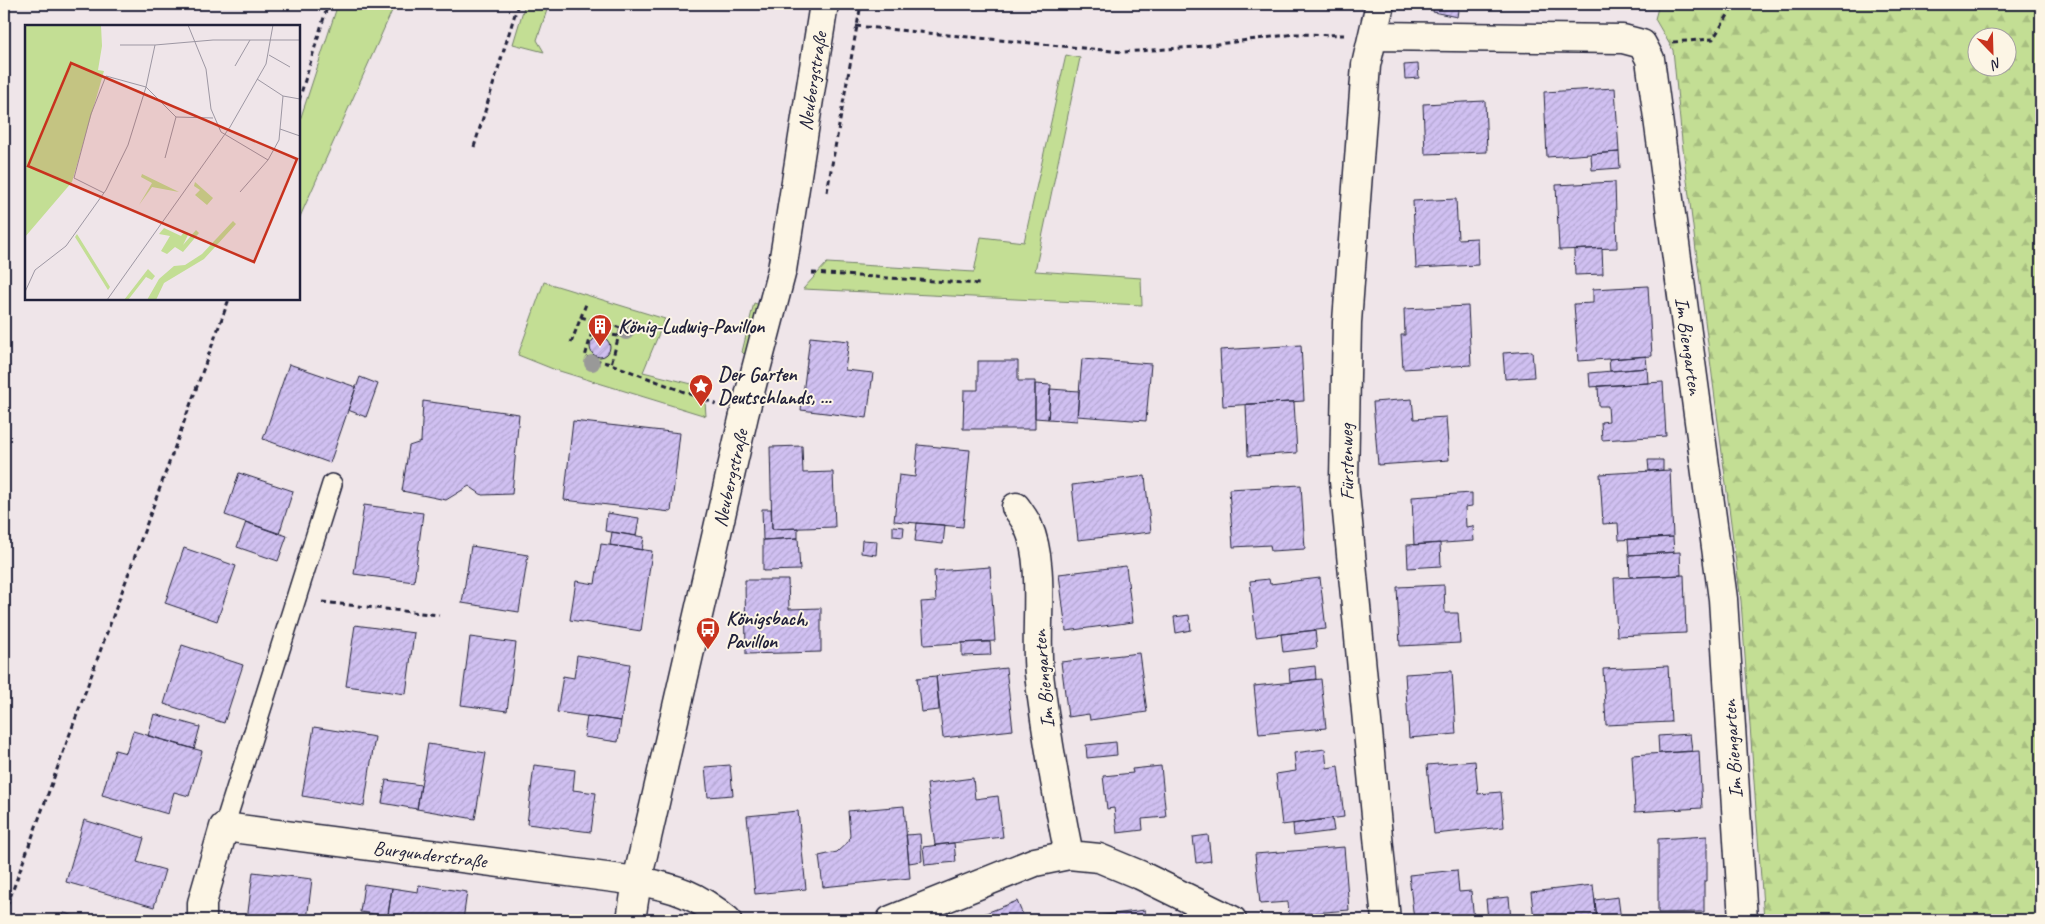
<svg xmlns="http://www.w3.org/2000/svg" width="2045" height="924" viewBox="0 0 2045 924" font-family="Caveat,sans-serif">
	<defs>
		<pattern id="forest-firs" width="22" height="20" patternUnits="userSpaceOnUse" patternTransform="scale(1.25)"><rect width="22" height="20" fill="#c3de94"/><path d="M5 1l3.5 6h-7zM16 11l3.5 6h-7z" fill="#a7be80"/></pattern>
		<pattern id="building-hatch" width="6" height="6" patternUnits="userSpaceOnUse" patternTransform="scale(1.25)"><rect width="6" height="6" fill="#d0c0f1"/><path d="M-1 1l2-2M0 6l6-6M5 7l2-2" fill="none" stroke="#b2a5d0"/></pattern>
	</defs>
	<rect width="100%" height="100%" fill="#efe5e9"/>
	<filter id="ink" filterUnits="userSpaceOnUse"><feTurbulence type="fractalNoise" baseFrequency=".02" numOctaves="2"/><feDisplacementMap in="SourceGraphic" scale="10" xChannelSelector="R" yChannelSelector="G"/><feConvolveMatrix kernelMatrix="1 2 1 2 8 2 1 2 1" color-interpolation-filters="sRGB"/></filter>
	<g filter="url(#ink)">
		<path fill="#c3de94" stroke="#728068" d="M338 4H395L299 219V123Z
			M525 4H549L537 40 544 52 513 44Z
			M1066 55 1080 58 1035 271 1141 278 1142 305 803 289 827 263 974 272 981 237 1024 242Z
			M544 282 665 319 643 372 704 387 706 416 553 369 518 355Z
			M754 303 760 305 746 356 742 352Z"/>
		<path fill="url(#forest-firs)" stroke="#728068" fill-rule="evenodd" d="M1659 4H2041V920H1764L1741 601 1682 141 1673 50 1655 19ZM1978 38H2008V68H1978Z"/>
		<path fill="url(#building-hatch)" stroke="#22223b" d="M1424 4H1459L1457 17 1433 12 1434 6Z
			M1418 64 1419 78 1405 79 1404 65Z
			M1615 88 1619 152 1547 157 1544 92Z
			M1485 101 1487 152 1425 154 1423 104Z
			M1619 152 1620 168 1592 170 1591 154Z
			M1615 182 1617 248 1559 250 1556 185Z
			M1456 199 1458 239 1477 238 1478 265 1416 268 1413 201Z
			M1602 248 1603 274 1575 275 1574 250Z
			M1648 286 1652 356 1578 361 1574 304 1593 303V289Z
			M1468 306 1471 365 1403 369 1401 335H1405L1404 309Z
			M810 337 849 341 845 370 873 373 867 418 801 410Z
			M590 347a10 10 0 1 1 20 0a10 10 0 1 1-20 0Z
			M1301 345 1304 401 1223 406 1220 350Z
			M1532 351 1534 377 1505 379 1503 353Z
			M1646 356 1647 368 1610 371 1609 359Z
			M1082 359 1151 364 1146 421 1077 416Z
			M978 361H1018V381H1035V429H963L964 390H978Z
			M289 364 356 387 330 463 263 439Z
			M1647 368 1648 383 1590 387 1589 373Z
			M360 377 378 384 366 417 348 410Z
			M1663 382 1666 436 1602 440 1601 422 1609 421 1608 406H1599L1598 386Z
			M1035 384 1051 385 1048 419 1035 418Z
			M1050 389 1079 391 1077 421 1048 419Z
			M1412 399 1414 419 1446 417 1449 460 1378 465 1373 402Z
			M423 401 519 414 512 494 482 495 469 486 446 500 402 491 409 446 421 442Z
			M1294 402 1297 453 1248 456 1246 404Z
			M573 421 680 433 671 512 564 500Z
			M918 445 970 450 963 527 894 521 899 475 915 477Z
			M802 446 803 473 833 472 835 527 772 529 770 447Z
			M1648 460H1663V470L1649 471Z
			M1670 470 1673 537 1619 540 1618 523 1603 524 1600 474Z
			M239 473 293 491 279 534 225 515Z
			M1145 476 1151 532 1078 540 1072 485Z
			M1301 485 1305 549 1271 551 1270 545 1233 547 1229 489Z
			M1472 493V506L1465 507 1466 527 1473 526 1474 541 1414 545 1412 497Z
			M364 505 423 513 414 582 354 574Z
			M762 509H771L772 529 798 528V538L763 540Z
			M607 513 639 518 636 536 605 531Z
			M246 522 287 536 278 561 237 547Z
			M917 523 945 525 943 544 915 541Z
			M893 526 904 527 903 537 893 536Z
			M612 532 644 537 642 550 610 545Z
			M1673 537 1674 552 1629 555 1628 539Z
			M798 538 800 570 763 571V540Z
			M862 540 877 541 876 555 861 553Z
			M1440 543 1441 566 1408 568 1407 545Z
			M601 544 652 551 641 631 570 620 576 581 595 584Z
			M471 546 528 555 519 612 462 603Z
			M184 548 236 566 217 621 165 603Z
			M1680 552 1681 575 1630 577 1629 555Z
			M1126 566 1133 622 1066 631 1059 574Z
			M990 567 995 641 924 645 921 602 936 601 934 571Z
			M1684 575 1686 633 1617 636 1614 578Z
			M1320 578 1326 629 1256 637 1250 581 1269 579 1270 584Z
			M745 580H788L789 609 821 608V652L746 654Z
			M1444 585 1445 613H1458L1460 643 1400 646 1397 587Z
			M1189 615 1191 630 1176 633 1174 617Z
			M355 625 414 633 406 694 346 686Z
			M1315 630 1317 648 1283 652 1281 634Z
			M470 637 516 643 507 711 461 705Z
			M990 642 991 655 962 656V643Z
			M182 645 243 665 224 723 164 704Z
			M1139 653 1147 712 1090 720 1089 714 1068 717 1061 662Z
			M577 655 630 664 621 721 557 712 563 676 574 678Z
			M1315 666 1316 679 1290 682 1289 669Z
			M1668 666 1671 722 1606 725 1603 669Z
			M1006 668 1013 730 943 738 936 676Z
			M1452 671 1456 734 1409 738 1405 674Z
			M936 676 939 710 921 712 917 678Z
			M1321 679 1326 728 1259 734 1254 686Z
			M154 714 200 727 194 749 148 736Z
			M587 716 621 721 618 742 584 737Z
			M314 727 375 737 364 806 302 796Z
			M133 731 202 751 189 796 174 792 168 814 102 795 115 750 126 753Z
			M1690 734 1692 751 1659 753 1658 736Z
			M1116 742 1117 755 1087 758 1086 745Z
			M428 744 486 753 475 819 417 809Z
			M1325 749 1327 768 1338 766 1344 817 1282 825 1276 774 1296 771 1294 753Z
			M1699 751 1702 808 1635 812 1632 755Z
			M1475 761 1478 794 1501 792 1504 827 1434 834 1427 765Z
			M534 765 575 770 573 790 596 793 591 832 527 824Z
			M730 765 733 795 708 797 705 767Z
			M1161 766 1166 817 1142 819 1143 830 1117 833 1114 808 1107 809 1103 776 1133 773 1132 769Z
			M973 778 975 799 998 796 1003 837 935 845 927 784Z
			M386 780 421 785 417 809 382 803Z
			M904 806 910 878 823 887 819 856 837 852 849 841 850 835 848 811Z
			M798 811 806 889 755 894 747 816Z
			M1332 818 1334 831 1294 836 1293 824Z
			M84 820 144 838 137 862 165 870 154 907 66 882Z
			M920 834 922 861 909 863 906 835Z
			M1208 835 1211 861 1196 863 1193 837Z
			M1707 836V881H1704V912L1658 913V839Z
			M954 843 956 862 925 865 923 847Z
			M1344 847 1349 910 1289 915 1288 902 1260 904 1255 854Z
			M1457 870 1459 892 1471 891 1474 920H1414L1409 875Z
			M253 872 312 879 307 920H247Z
			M364 884 392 888 388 916 360 912Z
			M419 885 467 892 463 920H387L392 888 418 892Z
			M1593 885 1597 920H1534L1531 892Z
			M1509 897 1511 920H1488L1486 899Z
			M1618 897 1621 920H1597L1595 900Z
			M1017 901 1025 920H968Z
			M1145 910 1146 920H1089V917Z
			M64 913 89 920H62Z"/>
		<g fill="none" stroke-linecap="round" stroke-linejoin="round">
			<g stroke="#22223b" stroke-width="22">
				<path id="service" d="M224 827 332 484"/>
			</g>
			<g stroke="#22223b" stroke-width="31">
				<path id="minor" d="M1380 4 1366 65 1347 322 1344 481 1386 920
					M1373 36 1623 39 1642 44 1650 59 1723 599 1743 920
					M1016 507C1020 513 1025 519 1028 526 1046 565 1034 630 1039 674 1046 735 1057 795 1069 855
					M202 920V903L224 827 637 881 631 920
					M891 920 1035 862 1069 855 1099 858 1140 875 1232 920"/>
			</g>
			<g stroke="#22223b" stroke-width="31">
				<path id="tertiary" d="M727 920C697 895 675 887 637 881L744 415 782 270 824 4"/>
			</g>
			<path stroke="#22223b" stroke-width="3" stroke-dasharray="5 4" stroke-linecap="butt" d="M856 26 1123 52 1195 47 1295 34 1344 35
				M1673 42 1713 39 1735 4
				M299 100 328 4
				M474 147 518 4
				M827 192 861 4
				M812 273 980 284
				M581 317 621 328 611 364
				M618 336 592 332 585 357 611 364 716 404
				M571 343 586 304
				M322 602 439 615
				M4 914 229 299"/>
			<use href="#service" stroke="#fcf5e5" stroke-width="19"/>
			<use href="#minor" stroke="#fcf5e5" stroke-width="28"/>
			<use href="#tertiary" stroke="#fcf5e5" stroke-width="28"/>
		</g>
		<g fill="#999998">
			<circle cx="626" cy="332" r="8"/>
			<circle cx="592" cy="363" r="8"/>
		</g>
	</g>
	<defs>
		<g id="building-pin" transform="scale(1.25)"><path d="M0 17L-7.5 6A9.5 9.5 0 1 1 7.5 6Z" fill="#c8321e" stroke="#fcf5e5"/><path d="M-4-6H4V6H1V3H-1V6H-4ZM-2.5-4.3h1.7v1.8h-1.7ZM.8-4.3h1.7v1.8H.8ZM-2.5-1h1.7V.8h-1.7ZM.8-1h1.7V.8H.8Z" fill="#fff"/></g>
		<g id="sight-pin" transform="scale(1.25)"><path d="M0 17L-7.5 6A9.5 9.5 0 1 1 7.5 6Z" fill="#c8321e" stroke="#fcf5e5"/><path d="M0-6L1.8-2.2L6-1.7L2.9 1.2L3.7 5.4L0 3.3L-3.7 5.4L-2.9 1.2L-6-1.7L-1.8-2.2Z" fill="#fff"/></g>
		<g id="bus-pin" transform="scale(1.25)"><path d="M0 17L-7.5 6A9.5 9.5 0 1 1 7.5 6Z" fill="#c8321e" stroke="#fcf5e5"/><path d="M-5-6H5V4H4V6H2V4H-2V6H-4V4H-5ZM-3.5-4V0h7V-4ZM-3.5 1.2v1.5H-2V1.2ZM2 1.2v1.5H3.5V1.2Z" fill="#fff"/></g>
	</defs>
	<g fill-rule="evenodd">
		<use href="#building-pin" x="600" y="326"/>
		<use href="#sight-pin" x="701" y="386"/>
		<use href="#bus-pin" x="708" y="629"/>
	</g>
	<g text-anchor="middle" stroke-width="4" stroke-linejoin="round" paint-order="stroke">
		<g font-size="20" fill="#22223b" stroke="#fcf5e5">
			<text transform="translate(812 81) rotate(-81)" y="7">Neubergstraße</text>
			<text transform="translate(1689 346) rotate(82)" y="7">Im Biengarten</text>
			<text transform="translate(1346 462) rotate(-91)" y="7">Fürstenweg</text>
			<text transform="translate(730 478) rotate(-77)" y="7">Neubergstraße</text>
			<text transform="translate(1043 679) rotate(-95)" y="7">Im Biengarten</text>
			<text transform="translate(1732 749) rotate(-94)" y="7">Im Biengarten</text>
			<text transform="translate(430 854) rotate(7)" y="7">Burgunderstraße</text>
		</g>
		<g font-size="20" font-weight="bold" fill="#22223b" stroke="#fcf5e5" text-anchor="start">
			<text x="618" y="333">König-Ludwig-Pavillon</text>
			<text x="718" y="381">Der Garten<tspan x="718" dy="23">Deutschlands, ...</tspan></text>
			<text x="726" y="625">Königsbach,<tspan x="726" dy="23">Pavillon</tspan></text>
		</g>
	</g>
	<g transform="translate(25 25)">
		<rect width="275" height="275" fill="#efe5e9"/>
		<path d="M117 149 154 167 127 162 114 180 127 158 116 152ZM170 157 188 173 182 180 170 170 175 165 169 161ZM208 196 211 199 179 234 139 258 131 275H122L134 254 149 241 160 240 177 229ZM139 203 156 211 159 207 163 210 158 220 171 205 174 208 158 227 150 222 142 229 136 226 145 211 134 209ZM52 209 85 262 83 265 50 212ZM123 244 130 251 127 255 121 252 103 275H99Z" fill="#c3de94"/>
		<path d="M0 0H76L77 21 73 45 79 46 47 157 0 212Z" fill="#c3de94"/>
		<path fill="none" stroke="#9d97a3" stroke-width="1" d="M163 0 181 44 186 84 196 107 243 135 254 115 258 71M95 20H130L188 15H275M244 30 265 42M210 41 225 15M232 54 258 71 275 74M255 104 275 111M140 133 151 92M215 167 243 135M79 168 49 153 66 89 81 51 121 62 151 92 188 93M0 267 10 245 41 221 81 165 103 120 121 62 130 20M82 275 205 102 241 39 248 0"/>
		<path fill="#c8321e" fill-opacity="0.15" stroke="#c8321e" stroke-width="2.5" d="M46 38 272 134 229 237 3 141Z"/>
		<rect width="275" height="275" fill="none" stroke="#22223b" stroke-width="2.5"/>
	</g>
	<rect width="2045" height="924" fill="none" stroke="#fcf5e5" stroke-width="20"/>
	<rect x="10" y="10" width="2025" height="904" fill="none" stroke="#22223b" stroke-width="2" filter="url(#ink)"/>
	<g transform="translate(1992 52) rotate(157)"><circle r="24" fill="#fcf5e5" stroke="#a5a1a1"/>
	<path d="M0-4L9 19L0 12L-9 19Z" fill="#c8321e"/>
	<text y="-8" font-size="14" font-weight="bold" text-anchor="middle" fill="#22223b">N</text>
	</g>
</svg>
